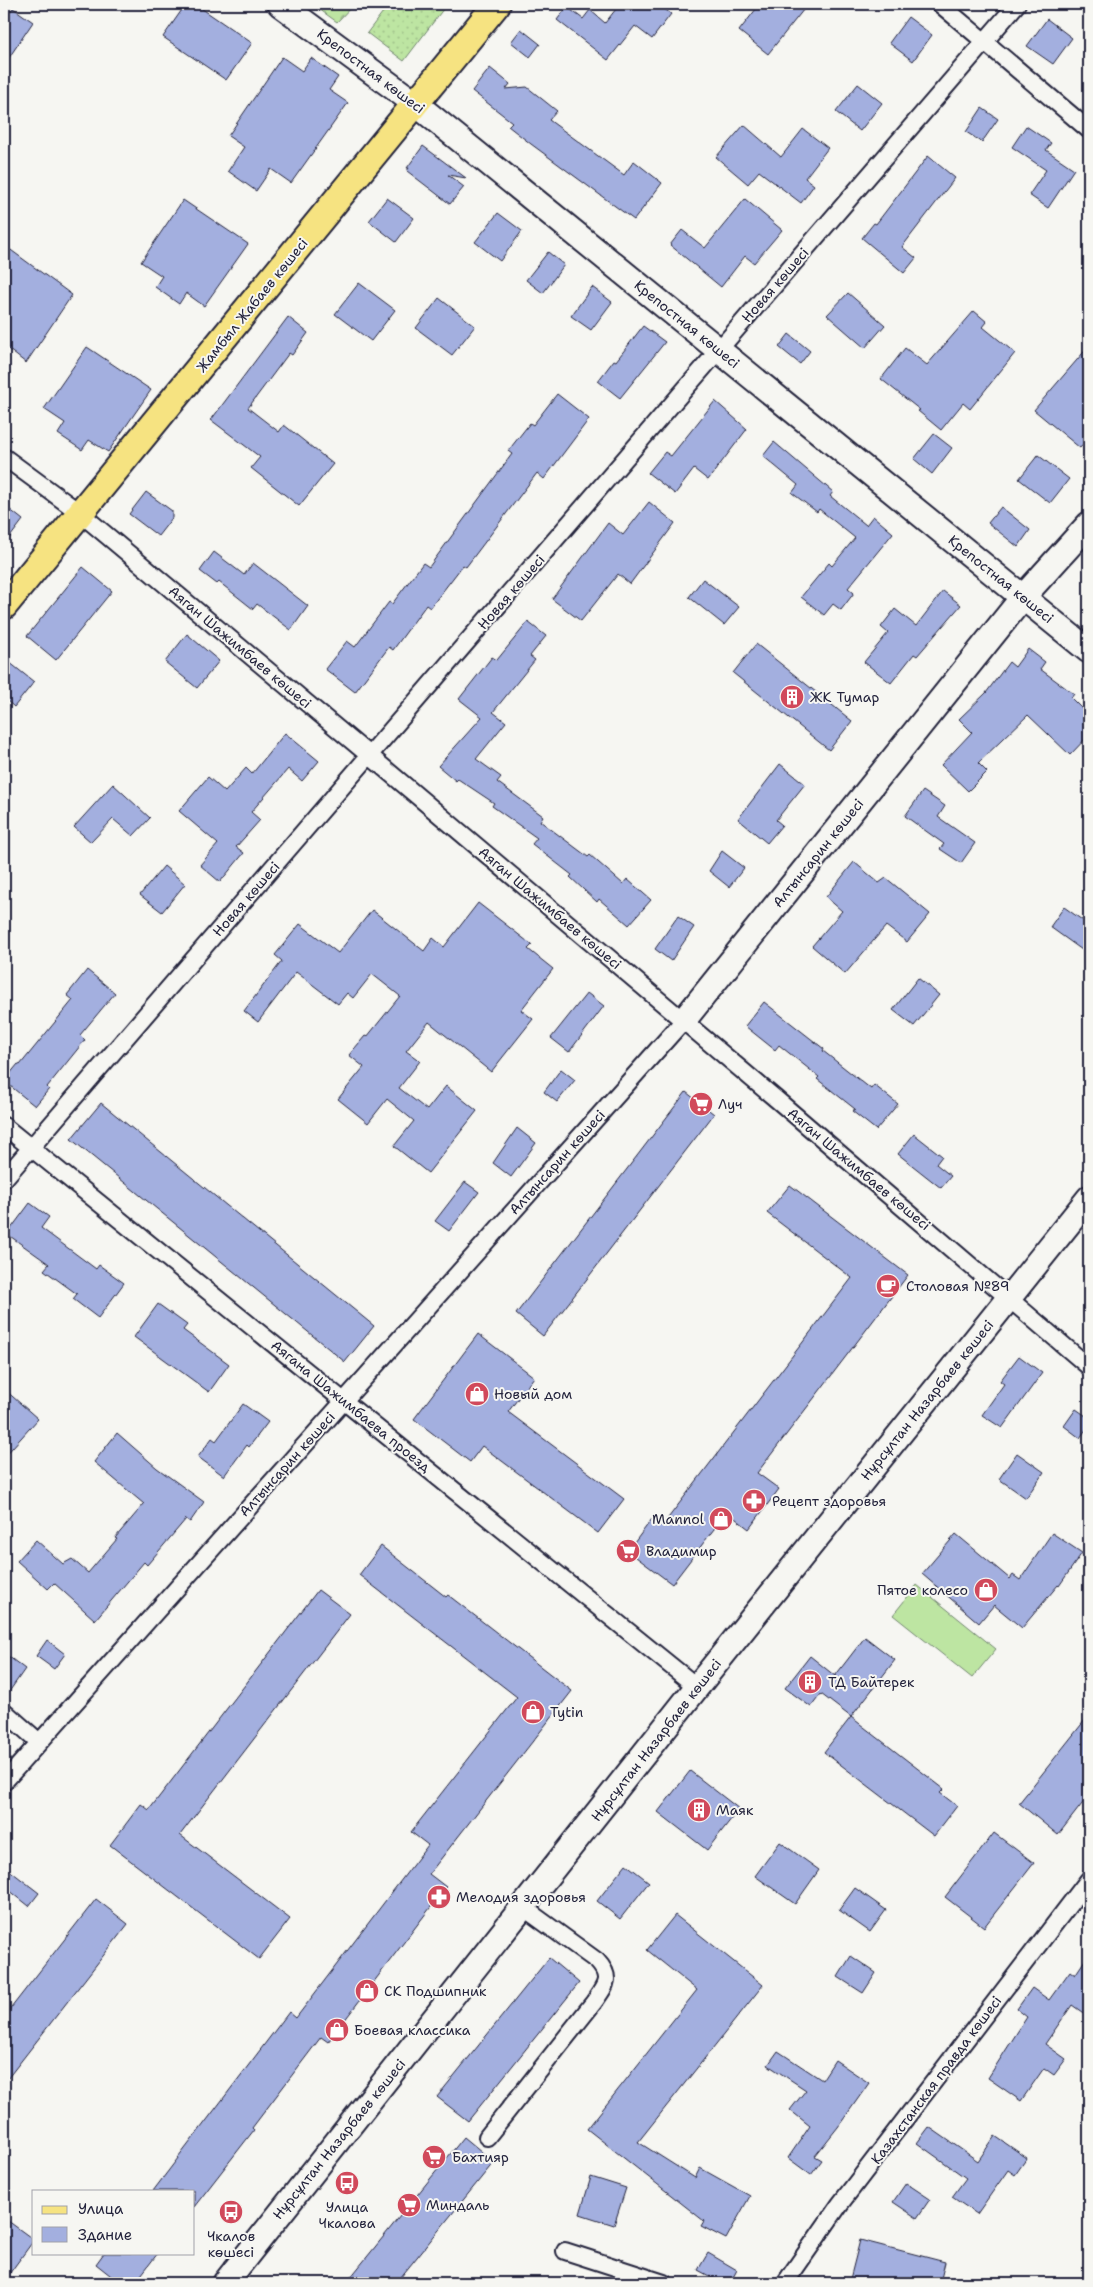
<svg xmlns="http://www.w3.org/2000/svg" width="1093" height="2287" viewBox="0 0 1093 2287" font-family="'Shantell Sans',sans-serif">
	<defs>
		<pattern id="grass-dots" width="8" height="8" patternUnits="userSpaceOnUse" patternTransform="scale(1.25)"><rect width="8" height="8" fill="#bde5a2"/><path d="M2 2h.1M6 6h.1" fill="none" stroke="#a2c48c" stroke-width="1.8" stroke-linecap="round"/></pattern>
		<pattern id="park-crowns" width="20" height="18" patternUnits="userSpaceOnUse" patternTransform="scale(1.25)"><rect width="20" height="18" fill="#bde5a2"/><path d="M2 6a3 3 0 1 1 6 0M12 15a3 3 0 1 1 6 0" fill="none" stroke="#a2c48c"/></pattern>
	</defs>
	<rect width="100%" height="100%" fill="#f6f6f2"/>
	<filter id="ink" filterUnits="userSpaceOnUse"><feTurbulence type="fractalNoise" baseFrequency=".02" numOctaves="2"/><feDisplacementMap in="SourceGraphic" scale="10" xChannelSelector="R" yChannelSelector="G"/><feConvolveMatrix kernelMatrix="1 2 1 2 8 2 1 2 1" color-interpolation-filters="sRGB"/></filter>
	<g filter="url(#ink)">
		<path fill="url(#grass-dots)" stroke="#70846e" d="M389 4H447L404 61 367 33Z"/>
		<path fill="url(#park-crowns)" stroke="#70846e" d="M312 4H354L337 22Z"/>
		<path fill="#bde5a2" stroke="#70846e" d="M917 1585 996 1649 972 1678 893 1615Z"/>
		<path fill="#a3afdf" stroke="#22223b" d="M186 4H195L252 43 226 80 163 37Z
			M620 4H658L671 14 652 39 635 26 608 60 557 20 567 7 583 19 590 10 605 23Z
			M760 4H808L768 54 739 31Z
			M13 8 33 22 4 65V20Z
			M908 17 932 35 913 61 889 43Z
			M1047 19 1072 38 1053 64 1027 46Z
			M521 29 540 44 530 57 511 42Z
			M282 57 302 71 311 58 338 77 329 90 348 103 291 183 271 169 256 191 228 171 244 147 228 136Z
			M490 68 510 84 506 89 527 87 557 111 549 120 624 175 634 161 662 183 634 220 531 144 508 126 512 122 472 91Z
			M858 84 882 103 860 131 836 112Z
			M982 108 998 119 982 142 966 132Z
			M744 125 781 157 803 129 828 148 805 178 814 185 801 203 759 171 748 184 716 157Z
			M1026 126 1051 143 1046 150 1074 169 1048 208 1029 195 1046 170 1012 147Z
			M423 146 466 178 448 175 464 187 450 204 407 171 409 168H407Z
			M928 156 955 178 902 247 916 258 904 273 862 238 874 223 876 224Z
			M387 198 414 218 396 242 369 221Z
			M745 199 782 230 754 263 745 256 721 287 670 245 682 230 705 248Z
			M183 200 248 244 204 306 186 293 179 304 155 287 162 276 141 262Z
			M498 213 522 231 500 261 475 242Z
			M4 245 72 295 26 363 4 346Z
			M548 252 564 265 543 293 526 280Z
			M359 283 395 310 371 341 335 314Z
			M592 287 612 302 591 330 571 316Z
			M848 293 885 325 865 348 827 315Z
			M439 298 475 326 452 355 416 328Z
			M974 311 987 322 983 327 1015 353 970 409 963 403 941 430 918 411 920 410 881 379 905 348 927 365Z
			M288 317 308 333 292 355 289 353 248 408 279 432 284 425 333 464 299 506 251 468 260 457 211 420Z
			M643 326 665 342 620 398 598 381 614 360 616 361Z
			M789 334 810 351 800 364 779 347Z
			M1089 346V437L1080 448 1034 410Z
			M87 347 151 390 108 452 89 440 82 450 58 434 65 423 44 409Z
			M557 394 589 419 544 479 537 473 466 567 463 565 430 608 426 605 393 650 389 647 355 692 325 669 347 641 355 647 389 602 392 604 423 563 429 567 512 454 508 451 530 423 533 425Z
			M715 401 747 429 708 480 694 469 675 494 648 473 665 452 671 456Z
			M934 434 952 448 932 474 914 459Z
			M774 442 833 492 830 496 866 525 873 516 893 533 848 588 854 593 841 610 833 604 824 615 801 597 829 563 832 566 855 538 819 509 817 512 792 493 798 485 763 456Z
			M1038 455 1069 479 1050 503 1019 479Z
			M146 492 172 511V518L158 536 129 514Z
			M649 502 675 523 630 584 618 574 581 621 552 599 608 523 623 535Z
			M4 505 23 520 4 545Z
			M1001 507 1030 530 1018 547 988 523Z
			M214 552 244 575 253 563 308 606 291 630 257 604 253 609 219 582 217 584 200 571Z
			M83 567 112 591 56 660 27 636Z
			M703 579 739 607 724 625 689 597Z
			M943 591 961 605 917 656 914 654 891 683 864 662 888 633 881 627 895 609 916 626Z
			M528 622 546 636 530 656 535 660 493 712 506 722 476 759 501 777 497 782 543 816 540 821 588 857 590 855 623 884 627 879 651 900 629 925 599 899 597 902 570 877 572 875 532 844 537 838 492 806 494 803 458 779 456 781 438 766 482 717 459 699 492 657 497 660Z
			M187 634 219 661 197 688 165 662Z
			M756 644 852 721 829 750 733 673Z
			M1028 649 1045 662 1040 669 1074 694 1071 698 1089 716V735L1070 755 1028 715 978 763 987 772 968 791 941 765 972 732 959 719 986 693 1009 662 1015 667Z
			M4 658 34 682 14 707 4 698Z
			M285 733 319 761 302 781 288 769 251 812 260 820 236 847 244 853 220 882 200 865 218 844 179 811 208 777 225 792 246 768 252 774Z
			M780 764 805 784 776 820 782 825 767 843 738 819Z
			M113 784 150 818 133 836 113 819 91 842 74 827Z
			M923 791 945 806 938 817 975 843 961 863 940 849 944 844 905 816Z
			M722 851 744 868 729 887 709 871Z
			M854 862 879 883 886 878 930 914 907 942 886 926 845 974 812 946 842 911 826 897Z
			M164 866 185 884 162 912 140 895Z
			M478 903 532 945 528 949 553 969 521 1010 533 1019 491 1072 429 1022 406 1051 420 1061 399 1088 427 1110 446 1086 477 1111 428 1173 394 1146 414 1121 387 1099 368 1123 338 1099 364 1067 349 1055 365 1036 367 1037 400 996 372 974 353 998 347 993 338 1004 296 972 258 1022 244 1011 282 961 275 955 300 924 338 953 372 910 424 951 433 938 444 947Z
			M1064 907 1089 925V955L1050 927Z
			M678 916 694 927 671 961 655 949Z
			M87 970 115 993 80 1035 85 1040 47 1087 49 1089 35 1106 4 1081 18 1064 20 1065 73 1000 67 995Z
			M918 978 939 995 914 1026 893 1010Z
			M587 993 604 1006 569 1052 551 1038Z
			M764 1002 824 1049 823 1051 871 1089 874 1085 898 1104 876 1130 852 1111 855 1109 817 1079 819 1077 779 1045 775 1050 745 1026Z
			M561 1069 575 1080 557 1102 544 1092Z
			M686 1092 714 1114 543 1336 516 1314Z
			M101 1103 374 1326 345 1362 71 1139Z
			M517 1128 536 1143 511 1177 493 1163Z
			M914 1134 942 1156 936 1164 951 1176 941 1188 898 1154Z
			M465 1182 479 1192 449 1231 435 1221Z
			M790 1185 908 1275 757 1473 779 1489 749 1529 727 1512 672 1584 628 1551 652 1519 662 1526 852 1278 767 1213Z
			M30 1203 49 1217 41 1228 96 1269 99 1265 124 1283 98 1318 73 1299 77 1294 44 1270 49 1264 7 1234Z
			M158 1304 187 1325 183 1330 229 1364 209 1392 134 1337Z
			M478 1334 534 1377 508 1412 624 1499 598 1533 482 1446 470 1462 414 1419Z
			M1019 1356 1042 1373 1002 1428 982 1415 1004 1384 1000 1381Z
			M4 1389 38 1419 4 1457Z
			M243 1404 268 1422 249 1447 247 1445 224 1476 198 1457 212 1438 216 1441Z
			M1076 1409 1089 1418V1425L1080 1438 1064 1426Z
			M117 1433 157 1468 204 1502 190 1522 186 1519 147 1565 144 1562 95 1620 54 1583 48 1589 17 1561 36 1540 63 1564 72 1559 88 1573 117 1539 115 1538 144 1504 94 1462Z
			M1017 1453 1044 1472 1026 1498 999 1479Z
			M1052 1533 1082 1553 1059 1586 1058 1585 1022 1628 994 1605 979 1623 922 1574 956 1534 1010 1579 1013 1575 1020 1580Z
			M381 1546 446 1597 448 1595 572 1691 429 1874 446 1887 328 2042 321 2037 252 2128 254 2130 194 2207V2191H153L289 2012 296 2018 428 1845 411 1832 517 1697 359 1575Z
			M318 1590 350 1614 180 1835 290 1919 259 1959 110 1845 141 1804 149 1810Z
			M865 1637 895 1660 851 1717 821 1694 811 1707 785 1688 810 1656 835 1676Z
			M47 1640 65 1654 54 1669 36 1656Z
			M4 1653 25 1669 4 1699Z
			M1089 1715V1795L1058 1835 1019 1803Z
			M851 1717 944 1789 940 1793 957 1806 934 1836 824 1752Z
			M690 1771 739 1809 707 1850 658 1812Z
			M994 1833 1034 1863 984 1927 945 1897Z
			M780 1842 819 1870 795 1904 755 1876Z
			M626 1864 649 1882 620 1919 597 1901Z
			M4 1866 39 1893 29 1906 4 1886Z
			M855 1888 886 1910 870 1932 839 1910Z
			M96 1899 128 1924 4 2083V2017Z
			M675 1915 763 1985 638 2142 695 2178 700 2168 750 2196 726 2239 701 2226 704 2221 587 2129 697 1990 647 1950Z
			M1089 1954V2017L1072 2005 1045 2044 1066 2059 1054 2075 1044 2068 1021 2101 988 2078 1027 2017 1017 2009 1032 1988 1049 2000 1070 1971 1075 1975Z
			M851 1956 876 1973 863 1993 838 1977Z
			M549 1958 579 1983 468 2121 437 2097Z
			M778 2051 822 2080 835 2060 869 2083 838 2127 815 2156 822 2160 811 2175 788 2158 810 2126 790 2110 806 2090 768 2065Z
			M929 2127 978 2161 995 2136 1027 2158 1015 2175 1008 2170 977 2214 952 2197 966 2178 917 2143Z
			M464 2137 494 2162 396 2283H346Z
			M591 2177 626 2188 614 2225 580 2214Z
			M906 2183 930 2199 917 2218 893 2202Z
			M4 2218 34 2240 4 2281Z
			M860 2240 945 2262 940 2283H849Z
			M104 2253H158L135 2283H120L96 2264Z
			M708 2253 737 2270 730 2283H722L698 2270Z"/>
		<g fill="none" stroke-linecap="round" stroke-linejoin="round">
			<g stroke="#22223b" stroke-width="20">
				<path id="street" d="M940 4 1089 130
					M4 457 80 513 370 756 776 1099 1089 1367
					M4 1126 697 1687
					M4 1179 1017 4
					M4 1711 39 1742
					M4 1782 684 1020
					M487 2137 594 2002C605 1986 613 1978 597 1961L524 1908
					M565 2251 664 2283
					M785 2283 840 2204 1089 1879"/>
			</g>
			<g stroke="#22223b" stroke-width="28">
				<path id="secondary" d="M280 4 416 104 1089 651
					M684 1020 1023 597 1089 524
					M225 2283 697 1687 1089 1198"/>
			</g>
			<g stroke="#22223b" stroke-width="30">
				<path id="primary" d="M4 606 497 4"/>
			</g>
			<use href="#street" stroke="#f6f6f2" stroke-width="16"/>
			<use href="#secondary" stroke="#f6f6f2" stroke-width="24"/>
			<use href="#primary" stroke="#f6e381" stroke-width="26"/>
		</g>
	</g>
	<defs>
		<g id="building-disc" transform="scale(1.25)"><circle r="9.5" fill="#d1495b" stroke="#f6f6f2"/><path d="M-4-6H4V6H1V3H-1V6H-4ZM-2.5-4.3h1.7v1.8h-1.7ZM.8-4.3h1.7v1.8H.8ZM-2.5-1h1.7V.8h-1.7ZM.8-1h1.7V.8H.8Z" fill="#fff"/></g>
		<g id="supermarket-disc" transform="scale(1.25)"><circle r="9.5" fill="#d1495b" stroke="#f6f6f2"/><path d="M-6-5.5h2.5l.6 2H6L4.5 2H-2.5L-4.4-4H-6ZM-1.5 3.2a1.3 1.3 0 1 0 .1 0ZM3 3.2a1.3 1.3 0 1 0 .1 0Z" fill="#fff"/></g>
		<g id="cafe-disc" transform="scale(1.25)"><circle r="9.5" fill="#d1495b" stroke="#f6f6f2"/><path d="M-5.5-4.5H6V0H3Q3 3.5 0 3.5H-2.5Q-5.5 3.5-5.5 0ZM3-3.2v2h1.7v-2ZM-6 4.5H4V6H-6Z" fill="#fff"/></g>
		<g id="shop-disc" transform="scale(1.25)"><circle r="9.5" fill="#d1495b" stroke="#f6f6f2"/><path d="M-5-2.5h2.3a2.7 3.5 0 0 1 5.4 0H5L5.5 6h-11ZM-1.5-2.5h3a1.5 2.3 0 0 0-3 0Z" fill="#fff"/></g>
		<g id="pharmacy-disc" transform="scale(1.25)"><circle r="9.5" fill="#d1495b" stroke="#f6f6f2"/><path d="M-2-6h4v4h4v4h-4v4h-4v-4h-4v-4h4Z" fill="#fff"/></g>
		<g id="bus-disc" transform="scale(1.25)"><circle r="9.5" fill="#d1495b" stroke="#f6f6f2"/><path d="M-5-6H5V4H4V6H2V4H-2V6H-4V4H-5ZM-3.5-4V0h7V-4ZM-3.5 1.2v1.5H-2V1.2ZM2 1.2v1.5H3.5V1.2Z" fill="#fff"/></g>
	</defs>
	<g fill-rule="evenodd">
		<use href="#building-disc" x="792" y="697"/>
		<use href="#supermarket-disc" x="701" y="1104"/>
		<use href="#cafe-disc" x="888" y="1286"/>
		<use href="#shop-disc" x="477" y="1394"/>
		<use href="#pharmacy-disc" x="754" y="1501"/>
		<use href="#shop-disc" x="721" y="1519"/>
		<use href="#supermarket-disc" x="628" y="1551"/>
		<use href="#shop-disc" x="986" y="1590"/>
		<use href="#building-disc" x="810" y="1682"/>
		<use href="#shop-disc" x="533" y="1712"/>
		<use href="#building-disc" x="699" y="1810"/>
		<use href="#pharmacy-disc" x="439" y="1897"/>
		<use href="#shop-disc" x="367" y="1991"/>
		<use href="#shop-disc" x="337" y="2030"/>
		<use href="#supermarket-disc" x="434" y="2157"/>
		<use href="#bus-disc" x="347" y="2183"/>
		<use href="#supermarket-disc" x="409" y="2205"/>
		<use href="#bus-disc" x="231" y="2212"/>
	</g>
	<g text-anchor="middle" stroke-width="4" stroke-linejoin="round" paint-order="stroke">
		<g font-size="14" fill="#22223b" stroke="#f6f6f2">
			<text transform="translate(371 71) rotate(37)" y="5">Крепостная көшесі</text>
			<text transform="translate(775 285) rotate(-49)" y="5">Новая көшесі</text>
			<text transform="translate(252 305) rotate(-51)" y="5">Жамбыл Жабаев көшесі</text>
			<text transform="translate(687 324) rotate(39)" y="5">Крепостная көшесі</text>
			<text transform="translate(1001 579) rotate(39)" y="5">Крепостная көшесі</text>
			<text transform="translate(511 592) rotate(-49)" y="5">Новая көшесі</text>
			<text transform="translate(240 647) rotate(40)" y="5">Аяган Шажимбаев көшесі</text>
			<text transform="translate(818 853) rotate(-51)" y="5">Алтынсарин көшесі</text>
			<text transform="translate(246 899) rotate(-49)" y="5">Новая көшесі</text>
			<text transform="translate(550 908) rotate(40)" y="5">Аяган Шажимбаев көшесі</text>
			<text transform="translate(557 1162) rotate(-48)" y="5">Алтынсарин көшесі</text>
			<text transform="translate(859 1169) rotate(40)" y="5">Аяган Шажимбаев көшесі</text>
			<text transform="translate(927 1400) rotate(-51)" y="5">Нұрсұлтан Назарбаев көшесі</text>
			<text transform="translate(351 1406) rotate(39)" y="5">Аягана Шажимбаева проезд</text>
			<text transform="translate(287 1464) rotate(-48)" y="5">Алтынсарин көшесі</text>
			<text transform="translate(656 1740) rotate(-52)" y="5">Нұрсұлтан Назарбаев көшесі</text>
			<text transform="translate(936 2080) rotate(-53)" y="5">Казахстанская правда көшесі</text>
			<text transform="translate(339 2139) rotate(-51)" y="5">Нұрсұлтан Назарбаев көшесі</text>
		</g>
		<g font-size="14" fill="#22223b" stroke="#f6f6f2" text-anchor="start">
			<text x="810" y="702">ЖК Тумар</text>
			<text x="718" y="1109">Луч</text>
			<text x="906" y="1291">Столовая №89</text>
			<text x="494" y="1399">Новый дом</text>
			<text x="772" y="1506">Рецепт здоровья</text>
			<text x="704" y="1524" text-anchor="end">Mannol</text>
			<text x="646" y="1556">Владимир</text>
			<text x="968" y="1595" text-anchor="end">Пятое колесо</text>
			<text x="828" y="1687">ТД Байтерек</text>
			<text x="550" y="1717">Tytin</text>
			<text x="716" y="1815">Маяк</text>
			<text x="456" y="1902">Мелодия здоровья</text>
			<text x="384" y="1996">СК Подшипник</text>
			<text x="354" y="2035">Боевая классика</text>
			<text x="452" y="2162">Бахтияр</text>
			<text x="426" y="2210">Миндаль</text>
			<text x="347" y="2212" text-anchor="middle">Улица<tspan x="347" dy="16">Чкалова</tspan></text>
			<text x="231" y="2241" text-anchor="middle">Чкалов<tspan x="231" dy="16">көшесі</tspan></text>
		</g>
	</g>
	<rect width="1093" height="2287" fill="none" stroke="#f6f6f2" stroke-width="20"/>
	<rect x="10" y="10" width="1073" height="2267" fill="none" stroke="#22223b" stroke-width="2" filter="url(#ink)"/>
	<rect x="32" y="2190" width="162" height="65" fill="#f6f6f2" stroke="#a1a1a9"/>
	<rect x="42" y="2206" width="25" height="8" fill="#f6e381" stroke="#a1a1a9"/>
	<text x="78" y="2214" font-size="15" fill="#22223b">Улица</text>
	<rect x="42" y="2227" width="25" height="15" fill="#a3afdf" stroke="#a1a1a9"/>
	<text x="78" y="2240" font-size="15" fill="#22223b">Здание</text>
</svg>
